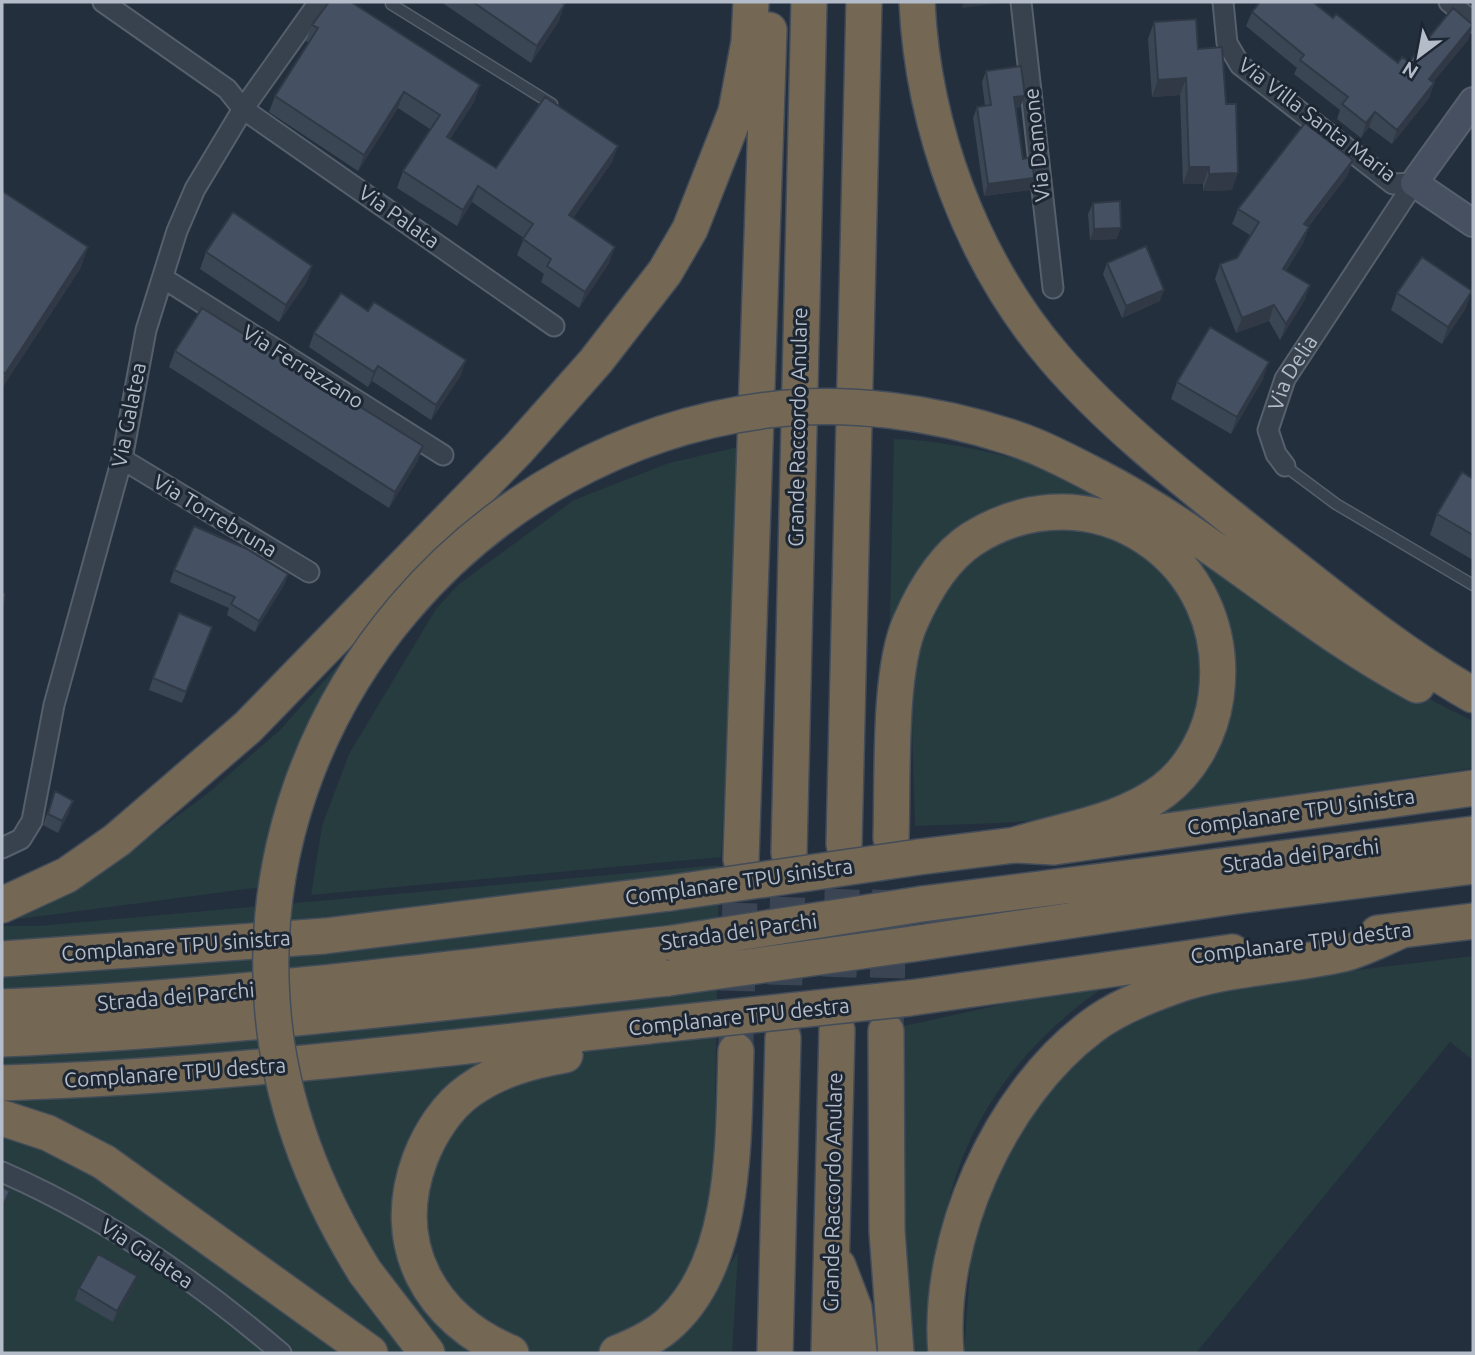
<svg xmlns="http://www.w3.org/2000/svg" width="1475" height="1355" viewBox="0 0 1475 1355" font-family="Ubuntu,sans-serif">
	<rect width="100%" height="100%" fill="#242f3e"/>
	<path fill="#263c3f" d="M894 439C955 440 1061 466 1114 496 1141 512 1167 531 1193 549 1285 609 1374 674 1473 721V768L1160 814 1219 734 1189 555 997 509 889 660Z
		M743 446 721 857 311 895 322 826 349 754 436 609 459 584 574 500 669 463Z
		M1063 523C1098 534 1137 541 1162 570 1223 641 1213 746 1128 793 1066 828 984 822 915 826L911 691 914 656 937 593 984 544Z
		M358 643 321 704 262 887 3 921 78 890 207 794 280 730Z
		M719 865 712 1292 738 1252 732 1353H2V926H38Z
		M1473 956V1060L1450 1042 1196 1353H964L972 1242 985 1196 1042 1087 1125 1019 1217 987Z
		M1116 979C1023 1039 954 1129 942 1241 938 1278 938 1316 936 1353H911L901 1287 904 1026Z"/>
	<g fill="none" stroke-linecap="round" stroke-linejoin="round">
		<path stroke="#3a4453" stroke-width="35" stroke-dasharray="35 18" stroke-linecap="butt" d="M837 1030 844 844
			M886 1031 891 838
			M783 1038 789 853
			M736 1044 741 859"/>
		<g stroke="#565f6c" stroke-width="13">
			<path id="lane" d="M393 2 391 4 552 104
				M1285 466 1336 504 1473 585"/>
		</g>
		<g stroke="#565f6c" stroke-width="23">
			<g id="street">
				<path d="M103 2 227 89 243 109 554 326"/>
				<path d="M1021 2 1053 288"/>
				<path d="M1223 2 1227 43 1240 65 1393 184 1414 183"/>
				<path d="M1449 2 1473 22"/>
				<path d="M163 278 443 455"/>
				<path d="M122 459 309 572"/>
				<path id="s1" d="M1285 466 1276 454 1268 430 1285 379 1414 183"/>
				<path d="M2 848 21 839 32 821 54 705 122 459 146 330 177 231 195 189 243 109 319 2"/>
				<path d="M2 1172C103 1216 197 1281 281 1353"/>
			</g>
		</g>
		<g stroke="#565f6c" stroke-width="30">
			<path id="secondary" d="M1473 101 1414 183 1473 223"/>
		</g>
		<g stroke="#434c59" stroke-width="38">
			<path id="highway" d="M917 2C923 128 971 260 1054 357 1113 426 1188 483 1259 540 1328 594 1397 652 1473 695
				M1098 477C1211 535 1304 625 1417 685
				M891 838C893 781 888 673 910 623 923 593 943 558 972 539 1092 463 1235 558 1216 697 1211 733 1192 769 1163 791 1120 823 1065 829 1015 845
				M844 844 864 2
				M789 853 809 2
				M919 857 1015 845 1054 847 1473 788
				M741 859 769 30
				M922 904 1473 834
				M2 905 67 875 117 840 248 727 519 448 596 361 665 272 690 229 736 112 749 42 751 2
				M1378 933 1473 921
				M912 944 1236 896 1473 866
				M2 959 325 936 670 893
				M910 998 1232 952
				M2 1007C227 998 450 969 673 943
				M886 1031 887 1231 896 1353
				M2 1039C225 1030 447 1002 669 978
				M2 1083C227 1076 444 1048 667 1024
				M2 1118 48 1133 104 1162 370 1353
				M838 1266 854 1308 859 1353
				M365 1272 427 1353
				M511 1353C430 1319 388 1245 420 1159 430 1133 447 1106 470 1090 498 1070 531 1061 565 1055
				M617 1353C637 1345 657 1336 672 1321 738 1258 733 1136 736 1051
				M775 1353 783 1038
				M829 1353 837 1030
				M946 1353C936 1239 999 1096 1091 1027 1114 1009 1144 997 1172 987 1227 967 1286 967 1343 954 1363 949 1383 938 1402 930"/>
		</g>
		<use href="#lane" stroke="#38414e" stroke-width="10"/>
		<use href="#street" stroke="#38414e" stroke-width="19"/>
		<use href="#secondary" stroke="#465061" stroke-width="26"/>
		<use href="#highway" stroke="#746855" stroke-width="35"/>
		<g stroke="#434c59" stroke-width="38" stroke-linecap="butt">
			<path id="highway-bridge" d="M670 893 919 857
				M673 943 922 904
				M669 978 912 944
				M667 1024 910 998
				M365 1272C314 1190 278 1098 272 1000 252 707 478 446 768 410 848 400 933 412 1010 437 1041 447 1069 462 1098 477"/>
		</g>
		<use href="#highway-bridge" stroke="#746855" stroke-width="35"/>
	</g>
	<path fill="#3b4654" d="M329 2H355L354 4 480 85 474 102 450 139 496 168 612 162 573 218 609 263 579 308 541 282 544 274 517 255 524 238 472 202 457 226 397 188 403 171 430 129 398 108 358 171 269 112 275 96 309 43 306 41 312 25Z
		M441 2H561L559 21 531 63Z
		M1252 12 1333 18 1398 63 1409 62 1473 26 1468 40 1433 82 1434 83 1429 98 1392 144 1369 127 1361 138 1337 119 1340 110 1294 74 1297 68 1246 26Z
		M1154 22 1198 49 1232 190 1203 191V184H1183L1180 95 1152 97 1148 39Z
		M986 71 1025 96 1020 107 1016 108 1023 159 1030 190 984 196 973 118 977 107 985 106 982 82Z
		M1353 160 1347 176 1308 227H1309L1303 243 1286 271 1310 285 1304 301 1280 340 1269 321 1236 333 1215 279 1220 264 1237 258 1250 235 1232 224 1238 209Z
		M2 191 88 247 80 269 2 388Z
		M1093 203 1117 239 1090 240 1088 214Z
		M206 252 312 266 306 283 279 322 200 269Z
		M1107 263 1160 301 1122 318 1103 274Z
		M1397 293 1466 308 1442 344 1391 310Z
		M314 333 461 375 431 420 372 381 368 387 309 347Z
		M175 351 423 446 417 462 389 508 169 367Z
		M1263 379 1231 434 1171 399 1177 382Z
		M1473 479V560L1430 535 1437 514Z
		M174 570 288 574 284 585 255 632 227 615 229 608 170 582Z
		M208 638 182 703 149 690 153 678Z
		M55 791 69 813 58 833 43 825Z
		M79 1288H133L113 1322 75 1300Z"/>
	<path fill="#303945" d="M964 2H1007L962 8Z
		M565 4 559 21 531 63 537 46Z
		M1473 25 1468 40 1424 93 1429 79Z
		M1186 78 1180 95 1152 97 1158 80Z
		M1434 83 1429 98 1392 144 1397 130Z
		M480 85 474 102 441 153 447 137Z
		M404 92 398 108 358 171 364 155Z
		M1025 96 1020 107 1010 108 1014 97Z
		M1375 112 1369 127 1361 138 1366 123Z
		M618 146 612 162 563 232 569 215Z
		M1353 160 1347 176 1298 239 1304 224Z
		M1189 167H1209L1203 184H1183Z
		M1238 173 1232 190 1203 191 1209 174Z
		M1034 178 1030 190 984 196 988 184Z
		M478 186 472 202 457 226 463 210Z
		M1309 227 1303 243 1277 285 1283 269Z
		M1121 228 1117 239 1090 240 1094 229Z
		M88 247 80 269 2 388V382L5 374Z
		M615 247 609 263 579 308 585 292Z
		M312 266 306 283 279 322 286 305Z
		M1310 285 1304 301 1280 340 1286 324Z
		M1164 290 1160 301 1122 318 1126 306Z
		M1472 291 1466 308 1442 344 1448 327Z
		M1274 305 1269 321 1236 333 1242 318Z
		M466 360 461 375 431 420 436 405Z
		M1269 362 1263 379 1231 434 1237 417Z
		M378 366 372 381 368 387 374 372Z
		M423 446 417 462 389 508 395 492Z
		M288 574 284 585 255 632 259 621Z
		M73 801 69 813 58 833 62 821Z
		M137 1276 133 1288 113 1322 117 1311Z"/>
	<path fill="#455162" stroke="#303945" stroke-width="2" d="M329 2H351L480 85 447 137 496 168 545 97 618 146 569 215 615 247 585 292 547 266 551 259 523 239 533 224 478 186 463 210 403 171 440 115 404 92 364 155 275 96 318 28 312 25Z
		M473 2H561L565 4 537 46Z
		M1260 2H1313L1333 18 1336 14 1398 63 1402 57 1409 62 1453 8 1473 25 1429 79 1434 83 1397 130 1375 112 1366 123 1342 104 1348 97 1300 60 1304 55 1252 12Z
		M1196 19 1198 49 1222 47 1226 104H1236L1238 173 1209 174V167H1189L1186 78 1158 80 1154 22Z
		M1021 66 1025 96 1014 97 1023 159 1032 157 1034 178 988 184 977 107 991 105 986 71Z
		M1305 123 1353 160 1304 224 1309 227 1283 269 1310 285 1286 324 1274 305 1242 318 1220 264 1237 258 1259 222 1238 209Z
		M2 191 88 247 5 374 2 371Z
		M1120 201 1121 228 1094 229 1093 203Z
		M233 212 312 266 286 305 206 252Z
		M1146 246 1164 290 1126 306 1107 263Z
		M1422 257 1472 291 1448 327 1397 293Z
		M341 293 368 311 374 302 466 360 436 405 378 366 374 372 314 333Z
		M202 308 423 446 395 492 175 351Z
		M1210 327 1269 362 1237 417 1177 382Z
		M1462 472 1473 479V535L1437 514Z
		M194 526 247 549 288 574 259 621 231 604 235 597 174 570Z
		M2 593 5 594 2 608Z
		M179 613 212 627 186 692 153 678Z
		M55 791 73 801 62 821 48 814Z
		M2 1187 10 1191 2 1207Z
		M98 1254 137 1276 117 1311 79 1288Z"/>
	<g text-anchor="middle" stroke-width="6" stroke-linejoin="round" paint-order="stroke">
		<g font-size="21" fill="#b4bcc9" stroke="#1d2633">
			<text transform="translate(1317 120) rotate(37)" y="7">Via Villa Santa Maria</text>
			<text transform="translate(1037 145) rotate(-96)" y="7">Via Damone</text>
			<text transform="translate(399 217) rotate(35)" y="7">Via Palata</text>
			<text transform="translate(303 367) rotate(32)" y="7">Via Ferrazzano</text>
			<text dy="7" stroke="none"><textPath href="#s1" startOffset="103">Via Delia</textPath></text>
			<text transform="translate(129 415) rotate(-79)" y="7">Via Galatea</text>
			<text transform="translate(798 427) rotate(-89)" y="7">Grande Raccordo Anulare</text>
			<text transform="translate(215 516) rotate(31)" y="7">Via Torrebruna</text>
			<text transform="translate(1301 812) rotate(-8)" y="7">Complanare TPU sinistra</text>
			<text transform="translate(1301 856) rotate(-7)" y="7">Strada dei Parchi</text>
			<text transform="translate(739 882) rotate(-8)" y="7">Complanare TPU sinistra</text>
			<text transform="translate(739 932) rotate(-8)" y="7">Strada dei Parchi</text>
			<text transform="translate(1301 943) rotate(-7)" y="7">Complanare TPU destra</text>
			<text transform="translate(176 946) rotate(-4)" y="7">Complanare TPU sinistra</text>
			<text transform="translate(176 997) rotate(-5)" y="7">Strada dei Parchi</text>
			<text transform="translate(739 1017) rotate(-6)" y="7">Complanare TPU destra</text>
			<text transform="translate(175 1073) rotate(-4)" y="7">Complanare TPU destra</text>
			<text transform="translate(833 1192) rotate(-89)" y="7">Grande Raccordo Anulare</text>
			<text transform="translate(147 1254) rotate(34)" y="7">Via Galatea</text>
		</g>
	</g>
	<rect width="1475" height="1355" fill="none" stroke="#b4bcc9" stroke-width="7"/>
	<g transform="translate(1419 56) rotate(212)" stroke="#1d2633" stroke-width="5" paint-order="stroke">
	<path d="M0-5L12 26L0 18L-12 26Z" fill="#b4bcc9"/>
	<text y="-10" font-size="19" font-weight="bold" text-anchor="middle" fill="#b4bcc9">N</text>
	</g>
</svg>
